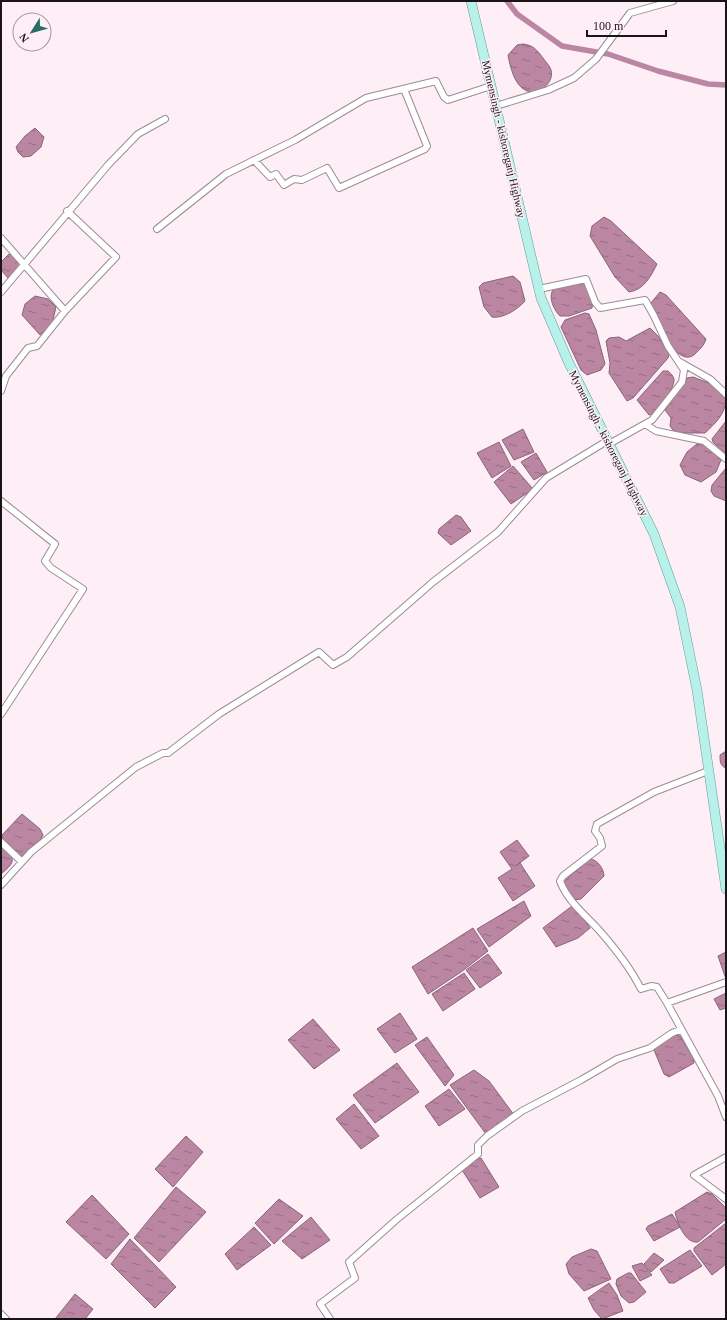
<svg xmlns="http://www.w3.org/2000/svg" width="727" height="1320" viewBox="0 0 727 1320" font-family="Georgia,serif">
	<defs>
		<pattern id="water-ripples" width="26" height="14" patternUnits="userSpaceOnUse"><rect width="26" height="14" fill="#bb86a2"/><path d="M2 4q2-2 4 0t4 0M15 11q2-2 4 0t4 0" fill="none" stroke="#976c83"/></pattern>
	</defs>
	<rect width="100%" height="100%" fill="#feeff7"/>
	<path fill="url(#water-ripples)" stroke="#8a6478" d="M523 44C533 45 537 50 543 58 545 61 550 66 551 70 555 83 537 97 525 90 514 84 510 66 508 55L517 45Z
		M35 128 44 137 41 147 31 156 23 157 18 152 16 147 25 136Z
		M604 217 611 221 657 264C651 276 644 290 629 292L615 277 590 236 592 226Z
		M9 254H11L21 265 8 278 1 270V262Z
		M513 276 520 282 525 301C518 309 503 319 492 317L484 307 479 287 483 283Z
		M583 281C589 287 594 301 592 308L569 316H560C553 309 547 295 555 287Z
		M660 292 666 295 706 339C704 346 699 350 695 354 676 371 655 315 650 304Z
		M35 296 48 299 56 307 52 324 40 335 22 315 25 304Z
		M585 313 589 314 596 330 605 364 601 370 587 375 581 370 561 327 565 320Z
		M650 328 658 336 669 354 668 358 633 398 627 401 609 373 610 363 606 341 609 338 619 337 626 341Z
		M663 371H668C670 373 673 375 674 379 675 388 657 414 649 415L637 400Z
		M693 377 714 385 726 399C726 413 715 424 705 433H680L673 430 670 426 671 418 665 410 687 378Z
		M726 421V454L713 442 712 439Z
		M523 429 534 452 514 460 502 440Z
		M499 442 511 466 492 478 477 453Z
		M697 444 706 445 721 460 716 472 701 482 685 475 680 465 687 452Z
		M536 453 547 472 534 480 521 462Z
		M513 466 533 489 511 504 494 482Z
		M726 468V501L714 496 711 491 712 485Z
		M456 515 461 517 471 531 451 545 438 533 439 529Z
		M726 751V768C720 766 720 761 720 755Z
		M22 814 40 829 43 835 41 839 21 857C13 852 3 845 2 835Z
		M517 840 529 856 517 865 520 863 535 886 513 901 498 878 512 869 500 852Z
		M1 845C15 858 17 861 1 874Z
		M590 859C597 859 604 869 604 876L581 899 573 900 563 882Z
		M524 901 531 916 489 947 477 929Z
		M572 906 577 910 590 928 578 938 556 947 543 928Z
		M473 928 488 951 461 972 428 994 412 967Z
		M726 952V979L718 956Z
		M488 954 502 973 480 988 466 970Z
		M464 973 475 989 443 1011 432 994Z
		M726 993V1008L720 1010 714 999Z
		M400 1013 417 1039 395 1053 377 1029Z
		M313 1019 340 1050 314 1069 288 1040Z
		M674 1035 680 1036 694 1059V1063L669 1077 664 1074 654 1050V1047Z
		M427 1037 454 1075 445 1086 415 1045Z
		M397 1063 419 1092 375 1123 353 1095Z
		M474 1070 489 1081 514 1115 486 1134 450 1085Z
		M449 1089 465 1109 439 1126 425 1106Z
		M354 1104 379 1136 361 1149 336 1119Z
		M186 1136 203 1152 173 1187 155 1169Z
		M481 1158 499 1187 480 1198 462 1170 470 1162Z
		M176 1187 206 1212 159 1262 134 1238Z
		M707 1192 712 1194 726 1208V1219L698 1242C685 1244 677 1222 675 1212Z
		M92 1195 129 1234 106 1259 66 1222Z
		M279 1199 303 1216 274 1244 255 1223Z
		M672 1214 680 1227 654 1241 646 1229 648 1226Z
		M311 1217 330 1240 302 1259 282 1241Z
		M726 1223V1264L712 1275 694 1251V1248Z
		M254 1227 271 1245 237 1270 225 1254Z
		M130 1239 176 1287 155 1308 111 1264Z
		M591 1249 597 1251 611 1279 584 1291 569 1274 566 1264 572 1257Z
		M690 1250 702 1266 674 1283H669L660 1269Z
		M654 1253 664 1260 651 1272 644 1264Z
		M642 1263 652 1275 640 1281 632 1266Z
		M628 1273H631L646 1292 634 1302 629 1303 621 1296 616 1284 617 1279Z
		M609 1283 617 1295 623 1311 602 1319 594 1310 588 1298Z
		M75 1294 93 1309 85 1319H55Z"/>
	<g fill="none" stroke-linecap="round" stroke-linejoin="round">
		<path stroke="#bb86a2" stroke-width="5.5" d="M507 1 517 14 562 46 608 54 658 71 708 84 726 85"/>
		<g stroke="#9b8d94" stroke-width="8">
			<path id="minor" d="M496 106 548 90 574 78 596 59 630 13 673 1
				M254 160 270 177 276 174 284 185 294 179 302 180 327 168 339 188 425 149 427 146 404 89
				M157 229 226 174 295 140 366 98 436 81 444 97 448 100 491 86
				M1 238 65 311
				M539 289 586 279 595 302 600 308 645 300 654 316 668 346 684 370 682 382 652 420 609 444
				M1 292 108 165 138 134 165 119
				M680 362 710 379 726 394
				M1 391 6 376 28 348 37 346 65 311 116 257 67 211
				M645 424 656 431 704 441 726 459
				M1 501 55 544 45 561 51 568 83 589 1 714
				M1 842 22 862
				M1 885 31 852 136 767 163 753H168L219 714 319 652 333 665 347 657 433 582 498 532 546 478 607 441
				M726 982 667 1003 718 1096 726 1117
				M667 1003 657 987 651 986 641 989C630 967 614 947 598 929 584 914 567 900 560 881L563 876 602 846 600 838 595 831 597 824 654 792 708 771
				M726 1157 694 1175 726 1199
				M1 1314 6 1319
				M330 1319 320 1304 355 1278 349 1262 396 1220 478 1154V1145L487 1136 522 1111 581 1080 617 1059 650 1048 672 1033 680 1030"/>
		</g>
		<g stroke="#629d96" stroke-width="10">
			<path id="primary" d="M471 1 541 298 568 361 654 534 680 607 697 690 726 889"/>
		</g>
		<use href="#minor" stroke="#fff" stroke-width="6"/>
		<use href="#primary" stroke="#b8f1e9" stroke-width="9"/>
	</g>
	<g text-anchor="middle" stroke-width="3" stroke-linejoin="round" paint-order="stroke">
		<g font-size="11" fill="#191417" stroke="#feeff7">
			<text transform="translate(504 139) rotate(77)" y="4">Mymensingh - kishoreganj Highway</text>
			<text transform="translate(609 443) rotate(63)" y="4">Mymensingh - kishoreganj Highway</text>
		</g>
	</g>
	<rect width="727" height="1320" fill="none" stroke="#191417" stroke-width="4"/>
	<g transform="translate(32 32) rotate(233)"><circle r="19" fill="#feeff7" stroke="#a2979d"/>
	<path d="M0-3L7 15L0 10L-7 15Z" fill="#256d65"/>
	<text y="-6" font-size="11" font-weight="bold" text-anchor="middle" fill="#191417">N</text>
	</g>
	<path d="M587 30v6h79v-6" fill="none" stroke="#191417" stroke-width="2"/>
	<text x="593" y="30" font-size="12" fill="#191417" stroke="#feeff7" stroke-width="3" paint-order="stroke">100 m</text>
</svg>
